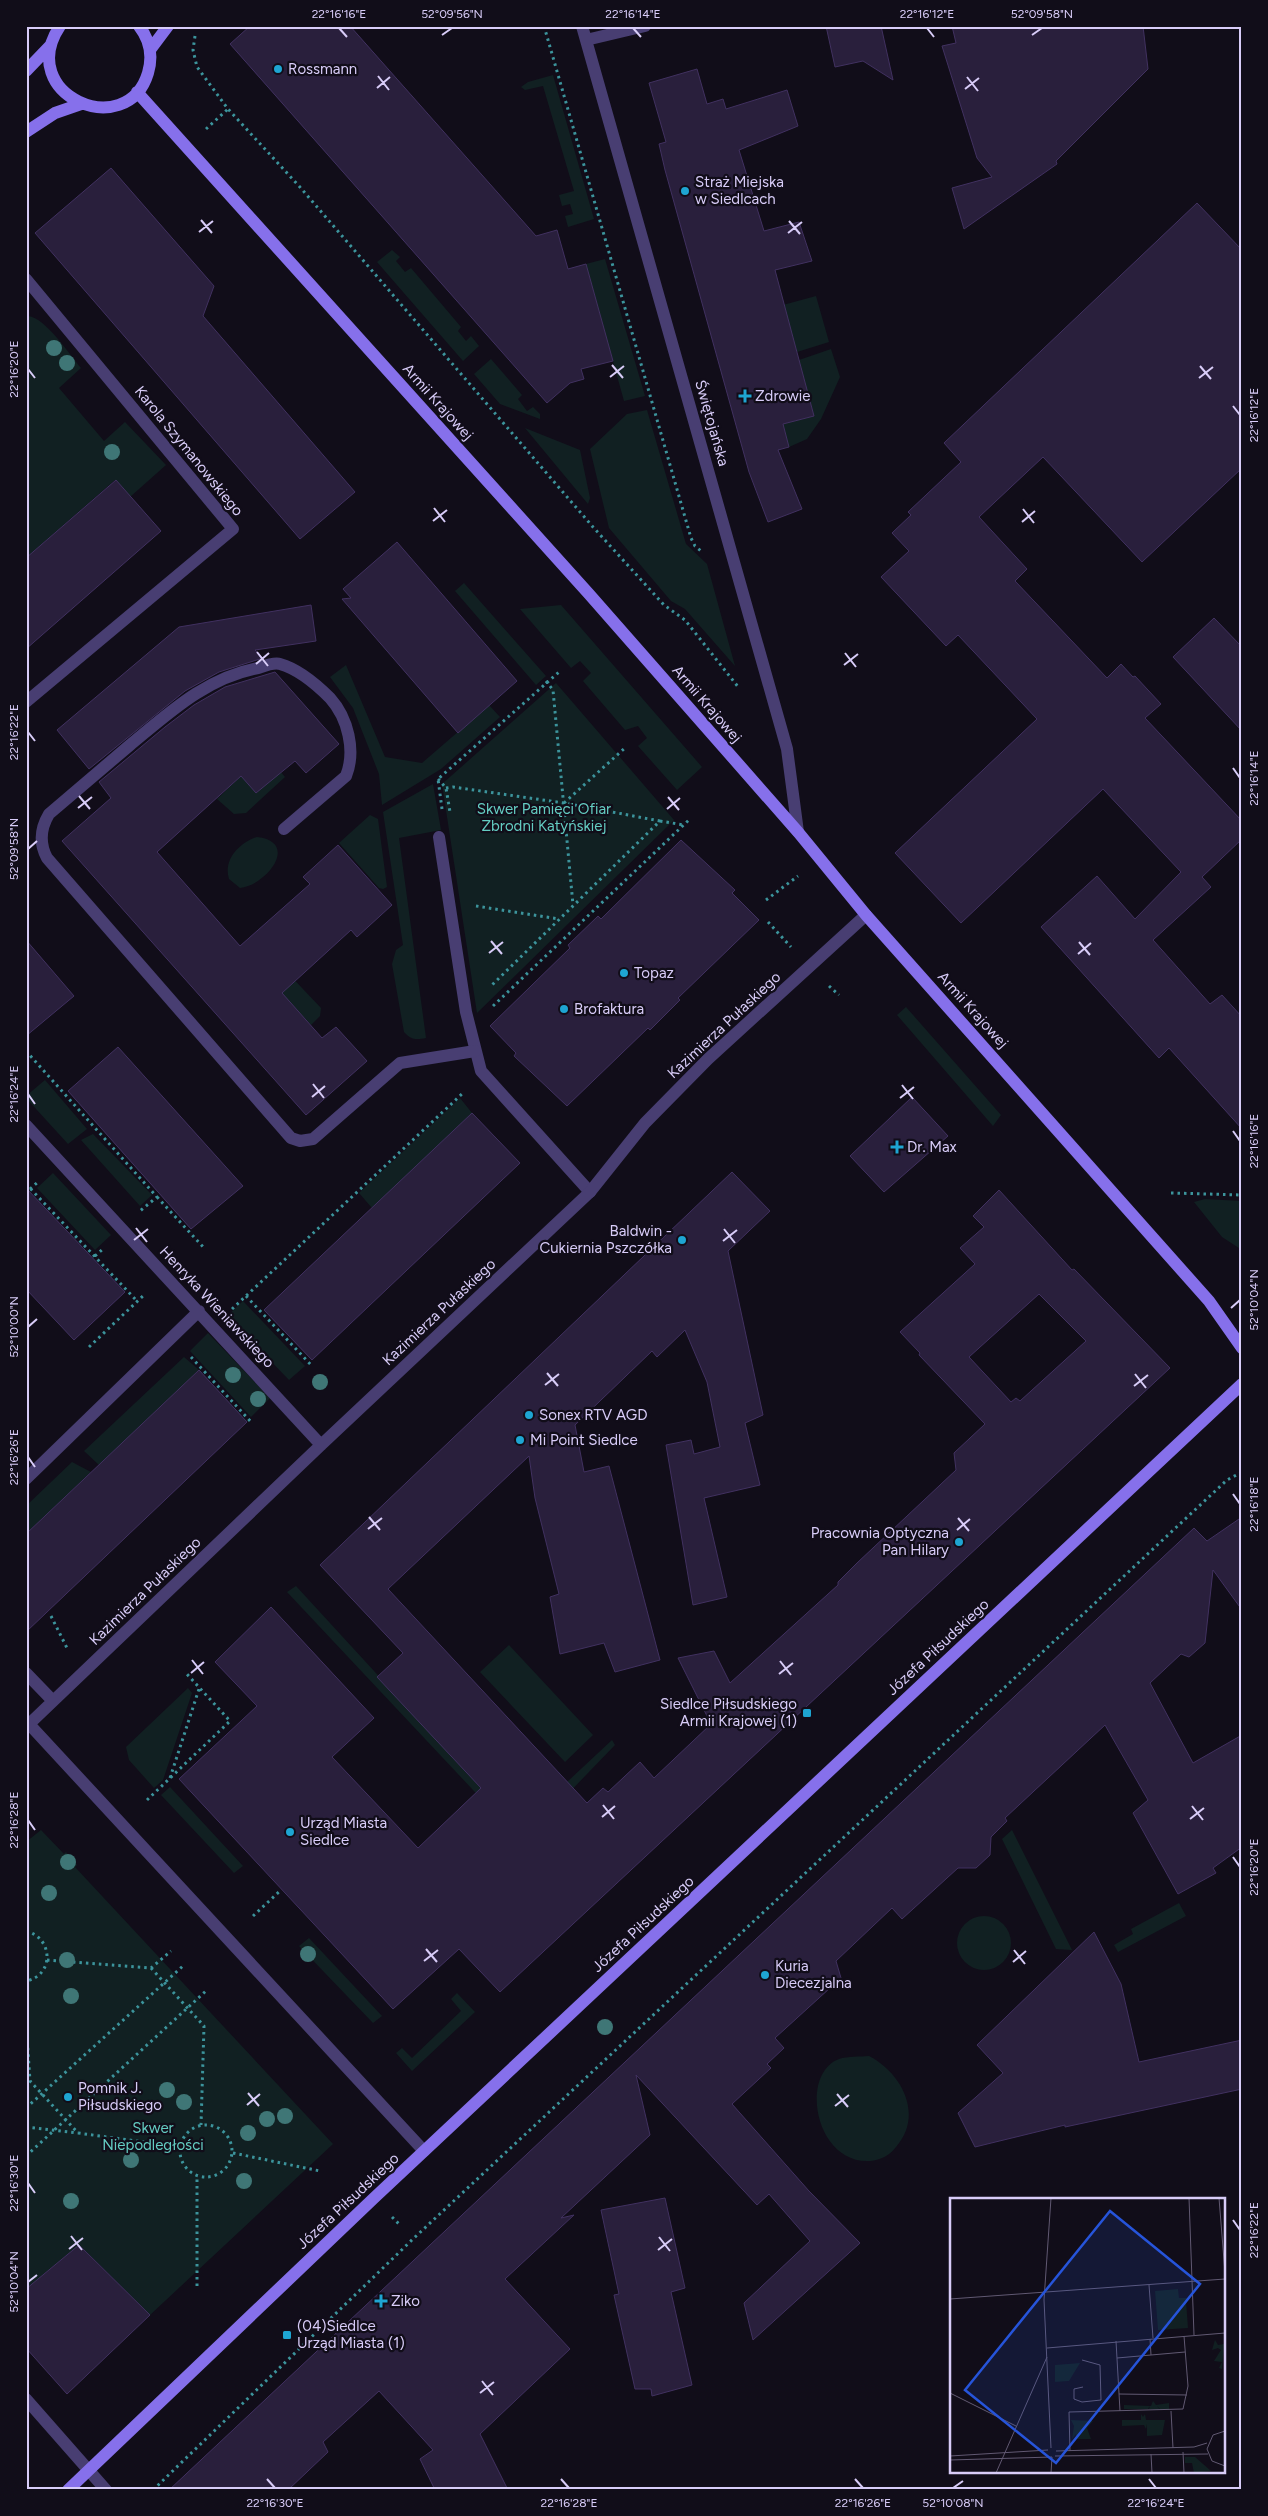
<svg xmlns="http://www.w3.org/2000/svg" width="1268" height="2516" viewBox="0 0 1268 2516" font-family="Figtree,sans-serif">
	<rect width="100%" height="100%" fill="#110d19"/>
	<path fill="#112022" d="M553 75 594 219 568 227 565 216 573 214 570 204 562 206 559 195 574 191 543 86 525 90 521 87 528 82Z
		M392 250 400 257 396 261 405 272 411 268 461 327 458 331 466 341 471 336 479 346 463 361 377 262Z
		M605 259 645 396 624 401 586 264Z
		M816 296 829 342 797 352 783 305Z
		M28 316C46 318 69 354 81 368L59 388 104 441 125 422 166 465 130 497 115 480 26 558Z
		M831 349 840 377 821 419 807 439 789 447 783 424 814 416 799 360Z
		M491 359 522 395 518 399 527 411 533 407 540 414V419L500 404 474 374Z
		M647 410 686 544 707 564 735 666 685 609 671 601 609 528 590 449 627 414Z
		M525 428 580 450 590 498 588 504Z
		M464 583 546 676 536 685 455 591Z
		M561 605 702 767 677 790 638 746 647 738 638 726 625 730 583 681 591 673 580 661 571 668 520 609Z
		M346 665 385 757 422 763 489 705 500 717 441 769 382 805 379 774 353 708 330 677Z
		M556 683 674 820 477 1013 442 784Z
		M280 771 285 777 246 813 234 814 217 799 241 776Z
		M433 784 441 830 399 838 426 1038C416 1040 411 1040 404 1032L392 964 396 950 403 945 383 812Z
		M370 815 378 819 387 887 383 889 379 888 339 843Z
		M257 837C300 842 267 885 240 888L229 879C223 860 239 843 257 837Z
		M284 969 321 1008 320 1016 311 1025 275 986Z
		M906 1007 1001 1115 993 1126 897 1015Z
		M45 1080 87 1129 68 1144 26 1098V1096Z
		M460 1098 472 1113 372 1208 359 1193Z
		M93 1134 152 1195 140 1206 81 1140Z
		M53 1173 111 1235 95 1250 37 1188Z
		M1205 1199 1242 1201V1250L1222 1237 1194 1202Z
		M243 1301 305 1366 289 1380 227 1316Z
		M208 1333 270 1398 251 1417 190 1351Z
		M184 1357 199 1370 99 1465 84 1451Z
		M72 1462 91 1472 26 1534V1506Z
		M296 1586 509 1818 559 1772 567 1782 612 1740 615 1745 560 1802 504 1823 287 1592Z
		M509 1645 593 1735 565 1762 480 1672Z
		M188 1688 192 1693 163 1780 154 1788 129 1760 126 1747Z
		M170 1787 243 1866 234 1873 161 1795Z
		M41 1830 64 1854 66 1852 77 1865 75 1867 333 2144 150 2315 79 2245 26 2289V1842Z
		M1012 1830 1072 1950 1056 1949 1002 1839Z
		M1179 1903 1186 1916 1118 1952 1114 1945 1133 1934 1131 1929Z
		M957 1943a27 27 0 1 1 54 0a27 27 0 1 1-54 0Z
		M309 1938 382 2016 373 2023 299 1946Z
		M457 1993 475 2012 412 2071 396 2053 402 2048 412 2058 461 2011 451 1999Z
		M869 2056C902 2073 924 2115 896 2147 890 2155 881 2160 870 2161 815 2164 799 2074 839 2059 848 2056 860 2057 869 2056Z"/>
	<path fill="#291f3c" stroke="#413160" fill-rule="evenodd" d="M250 26H350L536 236 557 230 568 269 586 264 613 361 581 369 584 379 570 383 547 403 230 44Z
		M826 26H881L893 80 863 61 835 67Z
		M952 26H1143L1148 69 1056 161 1057 164 964 229 952 188 992 177 977 158 942 46 956 43Z
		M697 69 707 104 723 99 726 109 787 90 798 126 739 150 764 231 799 222 812 261 775 270 814 416 783 424 789 447 778 450 802 509 768 522 749 472 665 170 659 144 666 142 649 83Z
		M111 168 214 286 203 316 355 492 300 539 35 233Z
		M1197 203 1242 250V468L1142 562 1043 457 979 517 1027 569 1015 581 1107 678 1121 664 1133 677 1135 676 1161 704 1145 718 1242 821V839L1202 877 1211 887 1153 940 1210 1004 1222 995 1242 1017V1129L1169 1048 1159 1058 1041 927 1097 876 1135 919 1181 872 1103 789 961 923 895 853 1037 719 958 635 946 646 881 577 909 551 892 533 911 515 908 512 961 462 944 443Z
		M116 480 161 531 26 649V558Z
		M397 542 517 681 458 733 342 599 351 598 343 589Z
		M311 605 316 641 255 650 263 658 219 672 185 691 89 769 57 730 179 627Z
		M1214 618 1242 647V731L1173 657Z
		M275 672 339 744 306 773 295 761 256 793 241 776 157 852 240 946 310 884 303 877 338 845 392 905 357 937 351 930 282 993 322 1038 336 1027 367 1061 306 1115 62 841 111 798 99 782 165 727 194 705 225 687Z
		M681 840 735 890 732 893 759 920 678 998 680 1000 650 1030 648 1028 567 1106 514 1056 516 1053 490 1026 570 948 568 945 598 916 601 919Z
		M26 940 74 996 26 1036Z
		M118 1047 243 1186 191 1229 68 1091Z
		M912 1097 948 1136 884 1192 850 1156Z
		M472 1113 520 1163 312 1360 264 1310Z
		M732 1172 770 1211 728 1251 763 1415 745 1423 760 1485 704 1498 727 1597 693 1605 666 1445 691 1440 694 1454 720 1447 707 1382 685 1330 657 1357 652 1351 575 1425 584 1472 609 1466 660 1660 615 1672 604 1643 560 1654 550 1597 559 1594 535 1498 529 1456 388 1589 587 1803 603 1788 608 1792 640 1762 654 1778 711 1724 678 1658 714 1651 730 1683 838 1585V1582L857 1563 956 1470 954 1453 985 1424 919 1355 920 1353 900 1332 975 1264 960 1248 984 1227 973 1216 999 1190 1072 1270 1074 1269 1170 1368 500 1992 459 1949 393 2009 179 1779 257 1706 215 1662 271 1607 374 1718 332 1757 418 1848 481 1788 377 1677 403 1653 320 1565ZM1039 1294 1086 1341 1020 1401 1016 1398 1011 1402 969 1357Z
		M26 1188 125 1292 74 1340 26 1289Z
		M199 1370 247 1422 26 1632V1534Z
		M1242 1517V1610L1213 1570 1205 1643 1189 1657 1181 1654 1150 1683 1193 1763 1242 1735V1847L1213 1868 1216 1873 1178 1894 1133 1813 1148 1800 1105 1725 1005 1818 1007 1821 991 1837 990 1855 976 1868H958L902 1919 892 1908 836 1961 841 1978 775 2038 784 2048 767 2064 771 2068 732 2104 809 2191 860 2243 753 2340 744 2303 810 2241 769 2194 757 2205 636 2075 650 2135 561 2218 574 2215 505 2279 570 2349 480 2434 508 2490H435L420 2459 433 2450 379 2391 323 2442 328 2452 288 2490H169L1194 1528 1207 1541Z
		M1094 1932 1121 1984 1139 2062 1242 2040V2089L1065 2127V2125L975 2147 958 2113 1003 2073 977 2045Z
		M665 2198 685 2288 671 2292 692 2385 652 2396 651 2389H635L614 2295 619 2294 601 2210Z
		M79 2245 150 2315 67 2394 26 2348V2289Z"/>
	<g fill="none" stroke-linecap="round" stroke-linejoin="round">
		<path stroke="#3c949c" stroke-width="3" stroke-dasharray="2.5 4" stroke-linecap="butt" d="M544 26 691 538 695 546 701 551
			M195 36 193 50 197 67 228 109 299 186 593 527 664 605 685 620 739 688
			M206 129 228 109
			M546 681 553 690 573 905
			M438 779 446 788 450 812
			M446 788 453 787 564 803 660 821 491 986
			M564 803 626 747
			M442 809 438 779 559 672
			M660 821 684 825
			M766 900 798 876
			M476 906 559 919
			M768 922 791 947
			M829 986 839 995
			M493 1006 691 818
			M26 1051 157 1197 140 1211
			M26 1184 137 1301
			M30 1189 39 1181
			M1171 1193 1242 1195
			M157 1197 205 1249
			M95 1256 104 1248
			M246 1296 312 1366
			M232 1309 463 1093
			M89 1347 145 1294
			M191 1357 252 1423
			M51 1616 68 1650
			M170 1778 199 1689
			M147 1800 230 1721 185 1672
			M253 1916 281 1890
			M26 1931C54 1938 54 1976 26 1981
			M47 1960 151 1968 171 1951
			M151 1968 204 2026 201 2125
			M26 2022 30 2081 78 2133 180 2147
			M26 2108 184 1965
			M180 2151a26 26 0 1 1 52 0a26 26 0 1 1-52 0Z
			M26 2127 78 2133
			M233 2153 320 2171
			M26 2156 207 1990
			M392 2217 401 2226
			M197 2286V2176
			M153 2490 414 2238 1227 1480 1242 1472"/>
		<path stroke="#483e72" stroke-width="12" d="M439 837 466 1012 481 1071 590 1192"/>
		<path stroke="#483e72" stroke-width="12" d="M582 26 787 749 798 832
			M586 40 645 26
			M26 279 233 529 26 702
			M284 829 346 776C356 751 348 718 330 698 317 685 298 669 280 664 274 662 264 666 258 668 206 678 170 712 130 745 103 768 76 791 49 814 40 829 39 843 47 858L291 1138 300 1141 313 1139 400 1063 475 1051
			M26 1125 321 1445
			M26 1479 199 1311
			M26 1673 53 1701
			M29 1724 424 2151
			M26 1727 321 1445 590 1192 645 1123 708 1059 866 915
			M26 2399 106 2490"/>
		<path stroke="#8670eb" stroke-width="12" d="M60 26C14 95 127 143 148 73 153 56 150 40 139 26
			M150 50 168 26
			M26 71 50 46
			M137 92 589 594 798 832 866 915 1209 1301 1242 1348
			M26 132 55 113 81 104
			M68 2490 374 2198 1242 1384"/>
	</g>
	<g fill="#3f7676">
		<circle cx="54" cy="348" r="8"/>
		<circle cx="67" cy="363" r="8"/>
		<circle cx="112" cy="452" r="8"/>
		<circle cx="233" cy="1375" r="8"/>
		<circle cx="320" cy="1382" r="8"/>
		<circle cx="258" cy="1399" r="8"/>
		<circle cx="68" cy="1862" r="8"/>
		<circle cx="49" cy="1893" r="8"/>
		<circle cx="308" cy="1954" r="8"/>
		<circle cx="67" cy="1960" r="8"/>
		<circle cx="71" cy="1996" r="8"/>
		<circle cx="605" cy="2027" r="8"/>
		<circle cx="167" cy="2090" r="8"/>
		<circle cx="184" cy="2102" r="8"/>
		<circle cx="285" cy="2116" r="8"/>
		<circle cx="267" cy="2119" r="8"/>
		<circle cx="248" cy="2133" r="8"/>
		<circle cx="131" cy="2160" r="8"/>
		<circle cx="244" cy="2181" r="8"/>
		<circle cx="71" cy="2201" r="8"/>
	</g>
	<path fill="none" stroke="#d8ccf8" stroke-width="2" d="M339 28 347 37M633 28 641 37M927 28 934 37M442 35 452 28M1032 35 1042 28M378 76 389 90M967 77 978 91M377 88 390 77M965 89 979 78M201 220 212 233M789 221 800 234M199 232 213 221M788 233 802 222M612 365 623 378M1200 366 1211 379M28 369 35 378M610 377 624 366M1199 378 1213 367M1233 406 1240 415M434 508 445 522M1023 509 1034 523M433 521 447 510M1022 522 1035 511M257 652 268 666M845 653 856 667M256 664 269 653M844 665 858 654M28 732 35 741M1233 768 1240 778M79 796 90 809M668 797 679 810M78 808 92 797M667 809 680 798M28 849 37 841M491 941 502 954M1079 942 1090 955M489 953 503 942M1078 954 1091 943M313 1084 324 1098M902 1085 913 1099M28 1094 35 1104M312 1097 325 1086M900 1098 914 1087M1233 1131 1240 1141M136 1228 147 1242M724 1229 735 1243M134 1240 148 1229M723 1241 737 1230M1231 1308 1240 1300M28 1327 37 1319M547 1373 558 1386M1135 1374 1146 1388M545 1385 559 1374M1134 1386 1148 1375M28 1457 35 1467M1233 1494 1240 1504M369 1517 380 1530M958 1518 969 1531M368 1529 382 1518M957 1530 970 1519M192 1660 203 1674M780 1661 791 1675M191 1673 204 1662M779 1674 793 1663M603 1805 614 1819M1192 1806 1203 1820M602 1817 615 1806M1190 1819 1204 1808M28 1820 35 1830M1233 1857 1240 1867M426 1949 437 1962M1014 1950 1025 1964M424 1961 438 1950M1013 1962 1026 1951M248 2093 259 2106M837 2094 848 2107M247 2105 260 2094M835 2106 849 2095M28 2183 35 2193M1233 2220 1240 2230M71 2236 82 2250M659 2237 670 2251M69 2249 83 2238M658 2250 672 2239M28 2282 37 2275M482 2381 493 2395M480 2393 494 2382M267 2479 275 2488M561 2479 569 2488M855 2479 863 2488M1149 2479 1156 2488M953 2488 963 2481"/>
	<g fill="#1ea5d2" stroke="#110d19" stroke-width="2">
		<circle cx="278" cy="69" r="5"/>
		<circle cx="685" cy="191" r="5"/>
		<path d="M742.5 388.5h5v5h5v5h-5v5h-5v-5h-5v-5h5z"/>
		<circle cx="624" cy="973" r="5"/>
		<circle cx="564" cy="1009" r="5"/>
		<path d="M894.5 1139.5h5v5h5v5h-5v5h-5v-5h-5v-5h5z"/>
		<circle cx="682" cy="1240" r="5"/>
		<circle cx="529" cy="1415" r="5"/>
		<circle cx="520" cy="1440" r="5"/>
		<circle cx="959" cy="1542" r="5"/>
		<rect x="802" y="1708" width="10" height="10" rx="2.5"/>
		<circle cx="290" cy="1832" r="5"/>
		<circle cx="765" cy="1975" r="5"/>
		<circle cx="68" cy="2097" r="5"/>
		<path d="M378.5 2293.5h5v5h5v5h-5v5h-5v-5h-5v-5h5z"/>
		<rect x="282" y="2330" width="10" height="10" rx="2.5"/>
	</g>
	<g text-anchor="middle" stroke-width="4.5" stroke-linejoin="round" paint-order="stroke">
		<g font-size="15" fill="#d8ccf8" stroke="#110d19" text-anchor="start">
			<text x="288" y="74">Rossmann</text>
			<text x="695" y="187">Straż Miejska<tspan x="695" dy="17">w Siedlcach</tspan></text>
			<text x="755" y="401">Zdrowie</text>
			<text x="634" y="978">Topaz</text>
			<text x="574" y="1014">Brofaktura</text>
			<text x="907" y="1152">Dr. Max</text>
			<text x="672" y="1236" text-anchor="end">Baldwin -<tspan x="672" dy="17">Cukiernia Pszczółka</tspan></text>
			<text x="539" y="1420">Sonex RTV AGD</text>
			<text x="530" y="1445">Mi Point Siedlce</text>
			<text x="949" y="1538" text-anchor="end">Pracownia Optyczna<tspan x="949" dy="17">Pan Hilary</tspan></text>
			<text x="797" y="1709" text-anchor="end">Siedlce Piłsudskiego<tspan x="797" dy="17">Armii Krajowej (1)</tspan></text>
			<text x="300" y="1828">Urząd Miasta<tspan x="300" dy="17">Siedlce</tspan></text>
			<text x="775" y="1971">Kuria<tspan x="775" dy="17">Diecezjalna</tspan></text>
			<text x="78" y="2093">Pomnik J.<tspan x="78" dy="17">Piłsudskiego</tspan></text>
			<text x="391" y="2306">Ziko</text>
			<text x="297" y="2331">(04)Siedlce<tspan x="297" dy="17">Urząd Miasta (1)</tspan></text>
		</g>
		<g font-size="15" fill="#d8ccf8" stroke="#110d19">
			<text transform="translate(438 402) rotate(48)" y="5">Armii Krajowej</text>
			<text transform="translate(712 423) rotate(74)" y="5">Świętojańska</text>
			<text transform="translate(189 451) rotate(51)" y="5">Karola Szymanowskiego</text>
			<text transform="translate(707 704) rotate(49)" y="5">Armii Krajowej</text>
			<text transform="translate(973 1010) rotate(48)" y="5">Armii Krajowej</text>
			<text transform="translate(724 1025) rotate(-43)" y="5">Kazimierza Pułaskiego</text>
			<text transform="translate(217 1307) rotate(47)" y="5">Henryka Wieniawskiego</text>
			<text transform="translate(439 1312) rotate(-43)" y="5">Kazimierza Pułaskiego</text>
			<text transform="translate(145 1591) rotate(-44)" y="5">Kazimierza Pułaskiego</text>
			<text transform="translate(938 1647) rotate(-43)" y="5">Józefa Piłsudskiego</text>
			<text transform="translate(643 1924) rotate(-43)" y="5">Józefa Piłsudskiego</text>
			<text transform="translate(348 2201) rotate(-43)" y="5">Józefa Piłsudskiego</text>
		</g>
		<g font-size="15" fill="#64ccc2" stroke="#110d19">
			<text x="544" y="814">Skwer Pamięci Ofiar<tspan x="544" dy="17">Zbrodni Katyńskiej</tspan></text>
			<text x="153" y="2133">Skwer<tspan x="153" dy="17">Niepodległości</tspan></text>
		</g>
	</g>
	<g transform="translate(950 2198)">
		<rect width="275" height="275" fill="#110d19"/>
		<path d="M228 91 229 100H239L236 103 238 130 208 132 205 93ZM265 142 268 147 274 146 272 171 269 170 272 164 264 163 271 152 268 150 262 152ZM130 165 119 183 105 184V167ZM203 203 206 207 219 205V212H211L207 208 210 212 199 211 200 208 198 211H174V207L201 208ZM191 216 193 219 195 216 196 222H215L212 237 197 238V226L196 231 194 227 172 228V222H191ZM121 222 143 223 137 230 141 241H126V236L122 241 124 228ZM235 259H245L261 273 244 275 242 265H235Z" fill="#112022"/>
		<path fill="none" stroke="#615972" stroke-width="1" d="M101 0 94 102 101 250M239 0 244 137M269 0 275 75M199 87 203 140M0 101 275 81M200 141 201 157M166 143 170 213M97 150 275 135M167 160 235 154M132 162 150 167 151 202 132 204 124 201V191L133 189M0 195 66 228M169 196 237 197M221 213 223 250M275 233 263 237 257 251 262 263 275 268M106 253 244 249 257 245M120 253 119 214 233 211 238 188 234 138M233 254 234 275M201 256 202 275M0 258 98 252M105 258 258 256M0 262 102 259M46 275 97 159M101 275 102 259"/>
		<path fill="#2654da" fill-opacity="0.15" stroke="#2654da" stroke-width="2.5" d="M160 13 250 86 106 265 15 192Z"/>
		<rect width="275" height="275" fill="none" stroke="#d8ccf8" stroke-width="2.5"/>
	</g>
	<rect width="1268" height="2516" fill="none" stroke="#110d19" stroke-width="55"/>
	<rect x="28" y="28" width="1212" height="2460" fill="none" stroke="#d8ccf8" stroke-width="2"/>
	<g font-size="12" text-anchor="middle" fill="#d8ccf8">
		<text x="339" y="18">22°16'16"E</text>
		<text x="452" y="18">52°09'56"N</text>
		<text x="633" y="18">22°16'14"E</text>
		<text x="927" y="18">22°16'12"E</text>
		<text x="1042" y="18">52°09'58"N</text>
		<text transform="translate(14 369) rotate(-90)" y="4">22°16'20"E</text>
		<text transform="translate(1254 415) rotate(-90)" y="4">22°16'12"E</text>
		<text transform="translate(14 732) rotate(-90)" y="4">22°16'22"E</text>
		<text transform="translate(1254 778) rotate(-90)" y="4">22°16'14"E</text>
		<text transform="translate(14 849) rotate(-90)" y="4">52°09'58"N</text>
		<text transform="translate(14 1094) rotate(-90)" y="4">22°16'24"E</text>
		<text transform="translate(1254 1141) rotate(-90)" y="4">22°16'16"E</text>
		<text transform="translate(1254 1300) rotate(-90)" y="4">52°10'04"N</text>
		<text transform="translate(14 1327) rotate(-90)" y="4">52°10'00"N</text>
		<text transform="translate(14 1457) rotate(-90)" y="4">22°16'26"E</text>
		<text transform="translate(1254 1504) rotate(-90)" y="4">22°16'18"E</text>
		<text transform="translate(14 1820) rotate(-90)" y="4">22°16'28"E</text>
		<text transform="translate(1254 1867) rotate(-90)" y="4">22°16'20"E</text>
		<text transform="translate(14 2183) rotate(-90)" y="4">22°16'30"E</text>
		<text transform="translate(1254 2230) rotate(-90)" y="4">22°16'22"E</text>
		<text transform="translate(14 2282) rotate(-90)" y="4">52°10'04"N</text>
		<text x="275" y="2507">22°16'30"E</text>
		<text x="569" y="2507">22°16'28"E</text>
		<text x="863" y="2507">22°16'26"E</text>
		<text x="953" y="2507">52°10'08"N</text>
		<text x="1156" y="2507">22°16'24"E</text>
	</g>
</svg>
